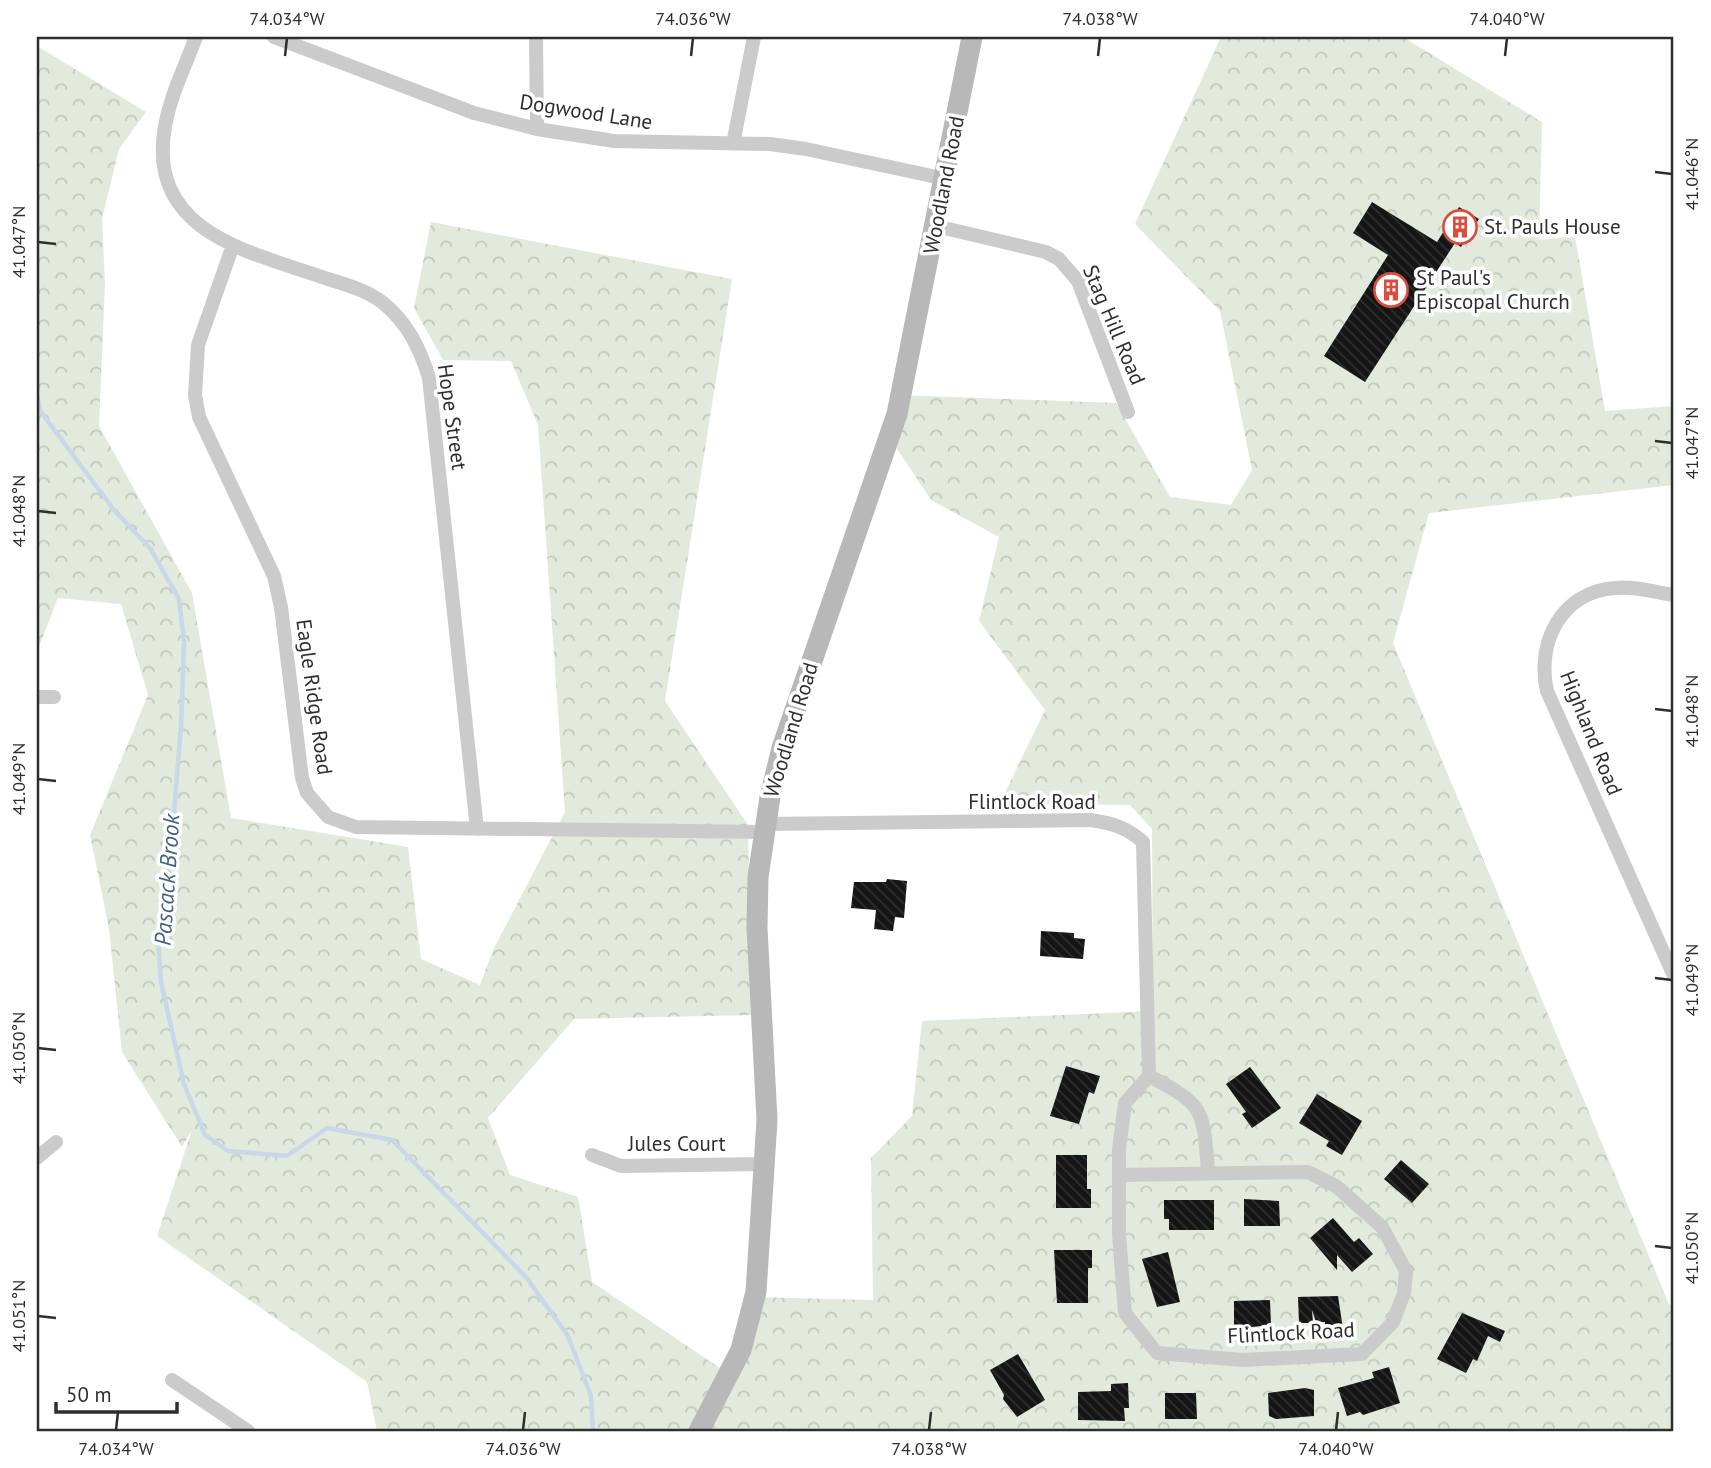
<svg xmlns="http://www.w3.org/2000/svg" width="1711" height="1468" viewBox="0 0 1711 1468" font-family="'PT Sans',sans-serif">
	<defs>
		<pattern id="forest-crowns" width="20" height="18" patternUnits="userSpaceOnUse" patternTransform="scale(1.75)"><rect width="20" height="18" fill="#e1eadc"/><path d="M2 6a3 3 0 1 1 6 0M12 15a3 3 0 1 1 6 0" fill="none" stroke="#c1c9bd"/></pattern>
		<pattern id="building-back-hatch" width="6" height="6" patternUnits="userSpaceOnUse" patternTransform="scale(1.75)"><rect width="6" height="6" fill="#151515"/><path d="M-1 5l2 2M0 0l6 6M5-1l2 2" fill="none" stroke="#2f2f2f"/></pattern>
	</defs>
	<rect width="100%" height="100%" fill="#fff"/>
	<path fill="url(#forest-crowns)" d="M1221 37H1403L1542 122 1539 240 1575 236 1605 411 1674 406V485L1429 513 1393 643 1669 1304 1674 1307V1431H377L367 1382 157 1236 192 1130 182 1147 122 1052 109 929 90 835 148 695 121 604 58 598 37 652V46L146 112 119 149 102 219 105 284 99 426 192 593 231 818 408 847 421 959 480 985 493 950 565 812 538 425 511 361 443 360 414 308 431 222 732 279 665 701 748 825 751 1015 574 1019 488 1118 510 1175 578 1197 592 1282 720 1368 756 1297 873 1300 871 1158 912 1116 922 1021 1153 1011 1152 829 1130 805 1000 803 1045 710 979 621 999 537 931 500 888 435 899 395 1116 403 1170 497 1231 505 1252 470 1220 311 1135 224Z"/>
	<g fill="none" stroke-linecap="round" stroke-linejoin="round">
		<path stroke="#cad7e9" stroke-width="4.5" d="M37 395 41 412 114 510 150 548 179 599 184 642 181 727 170 861 158 938 161 982 184 1084 205 1135 228 1151 287 1156 327 1128 392 1140 526 1277 568 1336 591 1396 593 1431"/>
	</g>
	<path fill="url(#building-back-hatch)" d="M1372 202 1437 242 1459 207 1479 219 1461 247 1455 243 1365 382 1324 356 1388 255 1353 233Z
		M887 879 907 881 904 918 895 917 893 931 874 929 876 910 851 908 854 882H886Z
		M1041 931 1074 933V938L1085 939 1083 959 1040 956Z
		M1066 1066 1100 1076 1094 1094 1089 1092 1079 1124 1050 1116Z
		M1250 1067 1281 1108 1252 1128 1242 1114 1246 1112 1226 1084Z
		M1317 1094 1362 1121 1342 1155 1326 1146 1329 1141 1299 1123Z
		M1056 1155H1087V1189H1091V1208H1056Z
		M1401 1160 1429 1184 1412 1203 1384 1179Z
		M1244 1199 1279 1201 1280 1226H1244Z
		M1164 1200H1214V1230H1169V1219H1164Z
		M1333 1218 1354 1242 1359 1238 1373 1254 1352 1272 1337 1255V1270L1310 1238Z
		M1054 1250H1092V1268H1088V1303H1057Z
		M1168 1252 1180 1302 1157 1307 1142 1259Z
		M1338 1296 1343 1329 1325 1330V1322H1316L1312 1310 1313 1323H1299L1298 1297Z
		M1270 1300 1271 1325 1234 1329V1301Z
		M1462 1313 1505 1331 1500 1342 1488 1336 1477 1361 1473 1359 1466 1373 1437 1359Z
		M1018 1354 1045 1400 1017 1417 1003 1399 1004 1395 990 1370Z
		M1389 1367 1400 1403 1363 1415 1360 1412 1347 1416 1338 1388 1374 1378 1372 1372Z
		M1128 1383 1129 1408H1124L1125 1421 1078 1420V1392L1111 1391V1384Z
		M1305 1388 1314 1390V1416L1276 1419 1269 1416 1268 1393Z
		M1165 1393H1196L1197 1419H1165Z"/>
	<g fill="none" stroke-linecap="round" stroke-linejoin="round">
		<path stroke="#cbcbcb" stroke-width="14" d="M196 37C185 67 168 100 164 133 150 235 255 253 328 279 347 285 366 290 382 302 407 322 420 348 429 378L477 829
			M274 37 474 113 537 129 614 141 770 144 806 149 946 179
			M536 37 537 129
			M733 144 754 37
			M936 226 1046 252 1059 259 1078 281 1128 412
			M233 245 198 345 195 395 199 417 274 576 281 607 302 778 307 793 328 817 356 827 763 832
			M1674 595C1655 592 1634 586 1615 588 1561 592 1536 643 1547 691L1674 976
			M37 697H54
			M765 824 1090 820C1112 823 1126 827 1143 842L1149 1076 1125 1103 1119 1149V1234L1125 1313 1157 1353 1243 1360 1362 1354 1393 1322 1404 1293 1406 1271 1382 1227 1336 1186 1308 1172 1120 1175
			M1149 1076C1205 1105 1203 1109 1208 1171
			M592 1155 621 1166 764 1164
			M37 1158 56 1142
			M172 1380 248 1431"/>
		<path stroke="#b8b8b8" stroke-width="21" d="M699 1431 741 1350 756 1292 767 1120 757 928 758 877 770 797 782 748 897 414 972 37"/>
	</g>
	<path fill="none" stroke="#2e2e2e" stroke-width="2.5" d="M285 56 287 38M691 56 693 38M1098 56 1100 38M1505 56 1507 38M1655 172 1672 174M38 242 56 244M1655 441 1672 443M38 511 56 513M1655 709 1672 711M38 779 56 781M1655 978 1672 980M38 1048 56 1050M1655 1246 1672 1248M38 1316 56 1318M116 1430 118 1412M523 1430 525 1412M929 1430 931 1412M1336 1430 1338 1412"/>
	<defs>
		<g id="building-ring" transform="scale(1.75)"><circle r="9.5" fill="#fff" stroke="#d94d3c" stroke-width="1.5"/><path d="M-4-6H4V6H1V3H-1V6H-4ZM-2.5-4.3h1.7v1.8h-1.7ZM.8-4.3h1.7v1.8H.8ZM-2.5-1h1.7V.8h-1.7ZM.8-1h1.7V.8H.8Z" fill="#d94d3c"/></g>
	</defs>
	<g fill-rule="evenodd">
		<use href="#building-ring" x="1460" y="227"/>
		<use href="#building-ring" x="1391" y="290"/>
	</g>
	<g text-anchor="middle" stroke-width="7" stroke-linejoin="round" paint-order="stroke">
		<g font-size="21" fill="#2e2e2e" stroke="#fff">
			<text transform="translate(586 112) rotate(9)" y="7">Dogwood Lane</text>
			<text transform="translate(944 185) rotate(-79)" y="7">Woodland Road</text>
			<text transform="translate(1114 325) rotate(67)" y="7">Stag Hill Road</text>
			<text transform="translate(452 417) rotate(82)" y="7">Hope Street</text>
			<text transform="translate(314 697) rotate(82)" y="7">Eagle Ridge Road</text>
			<text transform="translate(791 730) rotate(-73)" y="7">Woodland Road</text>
			<text transform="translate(1591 733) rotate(68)" y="7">Highland Road</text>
			<text x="1032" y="809">Flintlock Road</text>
			<text x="677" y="1151">Jules Court</text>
			<text transform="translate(1291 1333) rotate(-3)" y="7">Flintlock Road</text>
		</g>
		<g font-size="21" fill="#2e2e2e" stroke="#fff" text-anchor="start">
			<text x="1484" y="234">St. Pauls House</text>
			<text x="1416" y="285">St Paul's<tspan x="1416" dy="24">Episcopal Church</tspan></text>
		</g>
		<g font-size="23" font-style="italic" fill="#42608a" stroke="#fff">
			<text transform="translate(167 880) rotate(-86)" y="8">Pascack Brook</text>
		</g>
	</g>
	<rect width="1711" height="1468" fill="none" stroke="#ffffff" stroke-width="77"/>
	<path d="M56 1402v10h121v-10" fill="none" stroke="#2e2e2e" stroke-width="3.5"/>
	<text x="66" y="1402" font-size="21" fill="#2e2e2e" stroke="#ffffff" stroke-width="5" paint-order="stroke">50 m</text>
	<rect x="38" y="38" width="1634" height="1392" fill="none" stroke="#2e2e2e" stroke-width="2.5"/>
	<g font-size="18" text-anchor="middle" fill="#2e2e2e">
		<text x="287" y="25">74.034°W</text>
		<text x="693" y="25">74.036°W</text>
		<text x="1100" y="25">74.038°W</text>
		<text x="1507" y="25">74.040°W</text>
		<text transform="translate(1692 174) rotate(-90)" y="6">41.046°N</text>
		<text transform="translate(19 242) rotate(-90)" y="6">41.047°N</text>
		<text transform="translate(1692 443) rotate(-90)" y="6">41.047°N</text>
		<text transform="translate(19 511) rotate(-90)" y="6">41.048°N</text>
		<text transform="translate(1692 711) rotate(-90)" y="6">41.048°N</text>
		<text transform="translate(19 779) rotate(-90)" y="6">41.049°N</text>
		<text transform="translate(1692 980) rotate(-90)" y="6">41.049°N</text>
		<text transform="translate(19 1048) rotate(-90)" y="6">41.050°N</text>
		<text transform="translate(1692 1248) rotate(-90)" y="6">41.050°N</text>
		<text transform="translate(19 1316) rotate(-90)" y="6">41.051°N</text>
		<text x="116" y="1455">74.034°W</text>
		<text x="523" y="1455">74.036°W</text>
		<text x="929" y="1455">74.038°W</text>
		<text x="1336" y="1455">74.040°W</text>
	</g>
</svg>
